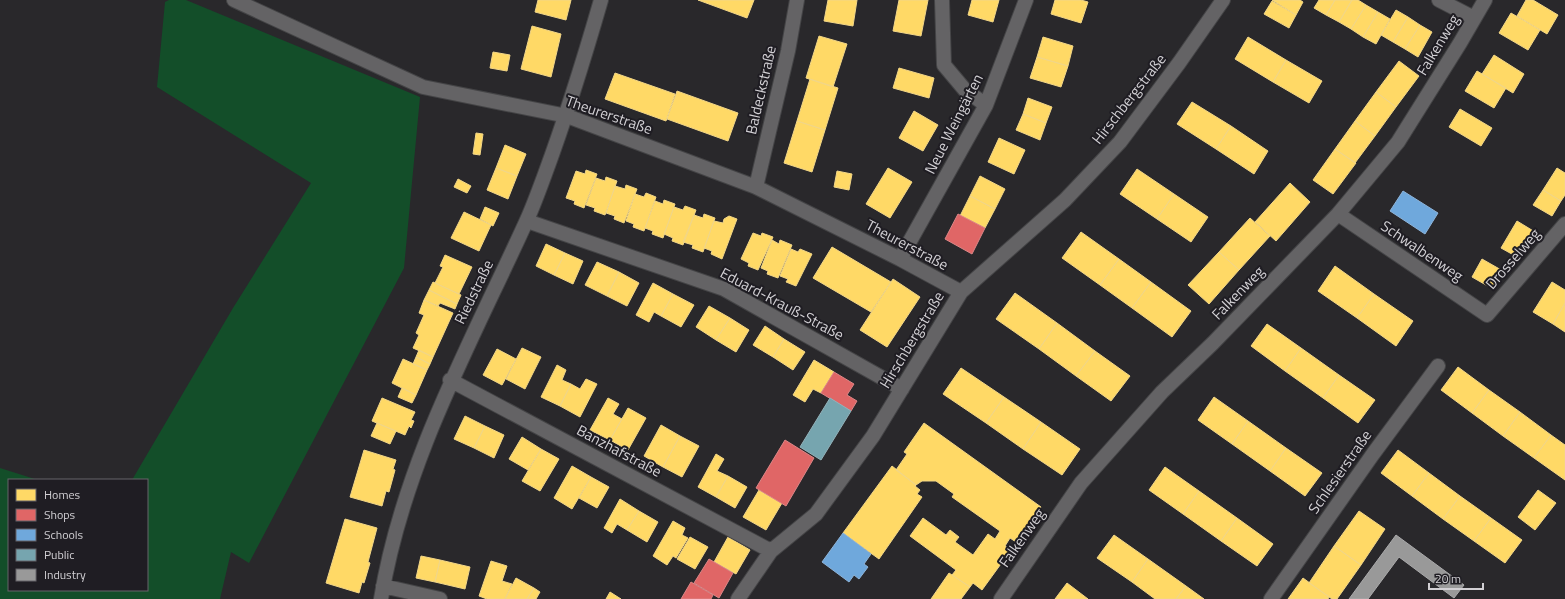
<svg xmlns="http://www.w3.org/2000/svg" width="1565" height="599" viewBox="0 0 1565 599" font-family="'Titillium Web',sans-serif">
	<rect width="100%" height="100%" fill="#29282b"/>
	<path fill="#134e29" d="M169 0H186L420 97 404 268 249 563 231 552 220 599H0V468L38 480H9V590H147V480H132L233 308 311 183 157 87 165 2Z"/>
	<path fill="#ffd966" stroke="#f2d687" d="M538 0H571L566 20 535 12Z
		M698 0H754L747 18Z
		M828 0H857L853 26 824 21Z
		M899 0H928L921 36 893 31Z
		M972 0H999L993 22 968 15Z
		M1055 0H1081L1088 2 1081 23 1051 14Z
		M1272 0H1300L1303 2 1296 15Z
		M1319 0H1335L1326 15 1314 8Z
		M1335 0H1352L1339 22 1326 15Z
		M1352 0H1358L1366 5 1351 29 1339 22Z
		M1526 0H1533L1558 15 1547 34 1517 16Z
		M1272 1 1296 15 1289 28 1264 14Z
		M1366 5 1378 12 1363 37 1351 29Z
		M1396 10 1408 17 1393 42 1381 35Z
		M1378 12 1390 19 1376 44 1363 37Z
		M1511 13 1540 30 1528 50 1499 33Z
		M1408 17 1420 25 1405 49 1393 42Z
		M1420 25 1432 32 1418 57 1405 49Z
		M532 26 561 34 551 77 521 69Z
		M819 36 847 44 833 87 806 78Z
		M1043 37 1073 46 1068 66 1037 57Z
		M1248 37 1286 60 1273 82 1235 59Z
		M493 52 510 55 507 71 490 68Z
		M1494 55 1524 74 1513 93 1482 74Z
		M1037 57 1068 66 1061 87 1030 78Z
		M1286 60 1322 81 1309 103 1273 82Z
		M1399 61 1419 76 1396 107 1376 92Z
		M899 68 934 78 929 98 893 88Z
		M1477 71 1506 88 1494 108 1465 91Z
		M615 73 675 94 666 121 605 99Z
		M810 79 838 88 825 130 797 121Z
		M677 91 738 113 728 141 667 119Z
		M1376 92 1396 107 1375 136 1355 121Z
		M1028 98 1052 107 1046 123 1023 114Z
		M1192 102 1231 126 1216 149 1177 124Z
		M1460 109 1492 128 1481 146 1449 127Z
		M914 111 938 125 923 151 899 138Z
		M1023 114 1046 123 1040 140 1016 130Z
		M797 121 825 130 812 172 784 163Z
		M1355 121 1375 136 1355 163 1335 149Z
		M1231 126 1268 151 1254 174 1216 149Z
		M476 133 483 134 480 155 473 154Z
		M999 138 1025 150 1014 174 988 162Z
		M505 145 526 154 517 176 496 168Z
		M1335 149 1356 163 1333 194 1313 180Z
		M496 168 517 176 508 199 487 190Z
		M888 168 912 182 890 218 866 204Z
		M1557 168 1565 173V195L1561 201 1543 190Z
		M1137 169 1174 194 1157 219 1120 194Z
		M586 170 597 174 584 208 574 204 575 201 566 198 576 171 585 174Z
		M837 171 852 174 849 190 834 187Z
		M980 176 1005 189 995 209 970 196Z
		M606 177 617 181 605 215 594 211 595 208 586 205 596 178 605 181Z
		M458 179 471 186 467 193 454 187Z
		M1290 183 1310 202 1276 241 1255 222Z
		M626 185 637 189 624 223 614 219 615 216 606 213 615 186 625 189Z
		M1543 190 1561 201 1552 216 1533 205Z
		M646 193 656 197 644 231 633 227 634 224 626 221 635 194 644 197Z
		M1174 194 1208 217 1191 242 1157 219Z
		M970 196 995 209 985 228 960 216Z
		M664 200 675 204 663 238 652 234 653 231 645 228 655 201 663 204Z
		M685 206 696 210 683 245 672 241 673 238 664 234 674 207 683 210Z
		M485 207 499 213 493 226 480 219Z
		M464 212 491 225 479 251 451 238Z
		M704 214 715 218 703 252 692 248 693 245 683 242 694 215 703 218Z
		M729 216 737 219 722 259 711 254 712 251 704 248 714 221 723 223 724 219Z
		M1250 218 1270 236 1239 270 1219 252Z
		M1517 221 1535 232 1519 258 1501 248Z
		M1081 232 1119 259 1100 285 1062 258Z
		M753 233 761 236 762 233 773 237 758 270 748 266 749 263 741 259Z
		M772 240 779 244 780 240 792 245 778 278 767 274 768 271 761 268Z
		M546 244 565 253 554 275 536 266Z
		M832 247 891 282 871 312 813 278Z
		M791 249 798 252 800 249 812 254 796 286 786 282 788 279 780 276Z
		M1219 252 1239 270 1209 304 1188 285Z
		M565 253 583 261 573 284 554 275Z
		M445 255 472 267 459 294 435 283 443 267 440 266Z
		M1119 259 1151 282 1132 308 1100 285Z
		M1482 259 1503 271 1493 289 1472 277Z
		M597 262 619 272 607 296 585 285Z
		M1335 266 1374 294 1357 318 1318 291Z
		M619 272 639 283 627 306 607 296Z
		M893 279 920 297 887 347 860 330Z
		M433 282 461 295 457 304 429 290Z
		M1151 282 1191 311 1172 337 1132 308Z
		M1552 282 1565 290V303L1553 324 1533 312Z
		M653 283 673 294 661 316 654 312 649 322 636 315Z
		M429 290 457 304 455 309 440 303 438 306 424 300Z
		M1015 293 1057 323 1039 349 996 319Z
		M673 294 694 305 681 327 661 316Z
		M1374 294 1413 321 1396 346 1357 318Z
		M424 300 453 313 433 357 413 348 419 335 416 333 424 315 419 313Z
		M1565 303V332L1553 324Z
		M709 306 730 318 716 340 696 327Z
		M730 318 749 330 736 352 716 340Z
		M1057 323 1095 351 1076 376 1039 349Z
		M1267 324 1301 348 1285 371 1251 346Z
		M765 326 784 339 773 357 753 345Z
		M784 339 805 352 793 370 773 357Z
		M522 348 541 357 525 389 506 379Z
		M1301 348 1339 375 1323 398 1285 371Z
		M497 349 516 359 502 385 483 375Z
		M419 350 433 357 430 364 416 357Z
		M1095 351 1130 376 1111 401 1076 376Z
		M416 357 430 364 427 370 413 364Z
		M403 359 427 370 416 395 392 383Z
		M814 360 834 372 821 393 813 389 805 402 793 395Z
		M557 365 566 370 562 380 571 384 560 406 541 397Z
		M1458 367 1489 390 1472 413 1441 390Z
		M961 368 1004 397 986 423 943 394Z
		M1339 375 1375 400 1358 423 1323 398Z
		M586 379 597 384 580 417 560 406 571 384 580 389Z
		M402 388 416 395 412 403 398 397Z
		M1489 390 1520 412 1503 436 1472 413Z
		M1004 397 1041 422 1023 449 986 423Z
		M1214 397 1248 421 1232 444 1198 420Z
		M382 398 415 412 411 420 414 421 411 428 409 426 405 435 372 421Z
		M608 398 619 404 613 414 622 419 610 440 590 430Z
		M628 408 646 418 628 450 610 440Z
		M1520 412 1551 435 1534 458 1503 436Z
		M465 416 485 426 474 448 454 439Z
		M1248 421 1286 448 1270 471 1232 444Z
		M1041 422 1080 449 1062 475 1023 449Z
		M377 423 396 431 390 444 371 436Z
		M924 423 1041 507 1016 542 1010 538 1005 546 1011 550 982 590 973 583 970 587 952 575 956 570 910 536 923 518 946 535 950 530 959 537 955 542 973 555 988 534 995 539 1000 531 952 497 954 494 936 481H922L916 485 896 470 907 454 904 452Z
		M661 425 680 436 663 467 644 456Z
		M485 426 504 435 494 458 474 448Z
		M1551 435 1565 445V480L1534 458Z
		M680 436 699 446 682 477 663 467Z
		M522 437 541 449 528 470 509 459Z
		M1286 448 1322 473 1305 496 1270 471Z
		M541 449 559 459 540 491 522 481Z
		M364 450 396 460 393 469 395 470 389 492 386 491 382 506 350 497Z
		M1398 450 1429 473 1412 496 1381 473Z
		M716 454 724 459 717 471 728 476 716 497 698 487Z
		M572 466 591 477 572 509 554 498Z
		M892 466 916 485 915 486 920 490 917 494 922 497 879 559 843 533Z
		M1165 467 1199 491 1183 514 1149 490Z
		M1429 473 1460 496 1443 519 1412 496Z
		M728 476 747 487 735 508 716 497Z
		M591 477 609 487 597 508 579 498Z
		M759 490 782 503 766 530 743 517Z
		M1538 490 1556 503 1535 530 1518 517Z
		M1199 491 1237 518 1221 541 1183 514Z
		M1460 496 1491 518 1474 541 1443 519Z
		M620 499 639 511 627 530 617 524 612 533 604 528Z
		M639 511 658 522 647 542 627 530Z
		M1359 511 1385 529 1361 565 1334 546Z
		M1237 518 1273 544 1257 566 1221 541Z
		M1491 518 1522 540 1505 563 1474 541Z
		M345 519 377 528 368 562 370 563 364 583 362 582 359 593 326 583Z
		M673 521 685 528 682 535 688 538 676 558 673 556 667 565 653 556Z
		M1114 535 1148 559 1132 582 1097 558Z
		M690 537 708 547 695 569 677 559Z
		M728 537 750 550 736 574 714 562Z
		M1334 546 1361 565 1337 599H1332L1309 583Z
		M421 556 440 560 435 582 416 578Z
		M1148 559 1186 586 1176 599H1155L1132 582Z
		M440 560 470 567 465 589 435 582Z
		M491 561 507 566 502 581 512 584 505 599H487L479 596Z
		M949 573 970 587 961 599H931Z
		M516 578 534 588 527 599H505Z
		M1303 578 1329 597 1328 599H1288Z
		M1067 583 1088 599H1055Z
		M1186 586 1204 599H1176Z
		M534 588 540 592 536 599H527Z
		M610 592 621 599H606Z"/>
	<path fill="#e06666" stroke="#dc8687" d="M958 214 985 228 972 254 945 239Z
		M834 372 854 384 847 395 857 401 851 411 821 393Z
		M785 440 814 458 786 506 756 488Z
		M709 559 733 573 719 598 694 583Z
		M691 582 713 595 711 599H681Z"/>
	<path fill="#6fa8dc" stroke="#8db4da" d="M1403 191 1438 213 1425 234 1390 211Z
		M843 533 871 554 864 564 868 567 859 579 854 575 849 582 822 562Z"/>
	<path fill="#76a5af" stroke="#92b2ba" d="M830 398 851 411 821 460 800 447Z"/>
	<path fill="#999" stroke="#aaaaab" d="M1396 535 1464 585 1454 598 1399 557 1368 599H1349Z"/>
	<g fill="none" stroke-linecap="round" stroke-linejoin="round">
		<g stroke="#444446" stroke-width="16">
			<path id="minor" d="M234 0 423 87 567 116 756 187 900 259 961 292
				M942 0 944 65 965 90 986 105
				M1439 0 1474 18
				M756 187 788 51 797 0
				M1338 214 1487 315 1565 224
				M527 221 724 289 902 389
				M900 259 986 105 1026 0
				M450 380 771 551
				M383 586 440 599
				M381 599C403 464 470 345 526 222 533 207 539 190 545 174 566 117 584 59 601 0
				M738 599 771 551 816 514 873 436 961 292 1065 200 1120 142 1179 63 1223 0
				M1001 599 1081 483 1162 392 1213 343 1338 214 1398 142 1460 43 1485 0
				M1271 599 1373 454 1438 366"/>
		</g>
		<use href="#minor" stroke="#646365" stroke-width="14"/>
	</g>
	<g text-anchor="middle" stroke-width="4" stroke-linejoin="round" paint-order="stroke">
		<g font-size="15" fill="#d2d0d4" stroke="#1f1d23">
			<text transform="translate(1438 45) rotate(-59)" y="5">Falkenweg</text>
			<text transform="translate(761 90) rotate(-77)" y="5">Baldeckstraße</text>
			<text transform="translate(1129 99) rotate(-52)" y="5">Hirschbergstraße</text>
			<text transform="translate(609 115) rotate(19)" y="5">Theurerstraße</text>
			<text transform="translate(954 124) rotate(-63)" y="5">Neue Weingärten</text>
			<text transform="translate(907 245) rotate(28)" y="5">Theurerstraße</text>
			<text transform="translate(1422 251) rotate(34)" y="5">Schwalbenweg</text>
			<text transform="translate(1513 259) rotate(-49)" y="5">Drosselweg</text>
			<text transform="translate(474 292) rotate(-64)" y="5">Riedstraße</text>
			<text transform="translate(1238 293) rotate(-46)" y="5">Falkenweg</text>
			<text transform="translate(782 304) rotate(28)" y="5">Eduard-Krauß-Straße</text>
			<text transform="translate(912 340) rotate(-59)" y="5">Hirschbergstraße</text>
			<text transform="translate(619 451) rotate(28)" y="5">Banzhafstraße</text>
			<text transform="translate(1340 472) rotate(-55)" y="5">Schlesierstraße</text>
			<text transform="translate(1022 538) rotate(-55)" y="5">Falkenweg</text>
		</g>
	</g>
	<rect x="8" y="479" width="140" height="112" fill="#1f1d23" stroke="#67656a"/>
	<rect x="16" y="489" width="20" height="12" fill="#ffd966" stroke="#67656a"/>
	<text x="44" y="499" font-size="12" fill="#d2d0d4">Homes</text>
	<rect x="16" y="509" width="20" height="12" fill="#e06666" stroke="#67656a"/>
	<text x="44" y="519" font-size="12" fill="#d2d0d4">Shops</text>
	<rect x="16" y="529" width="20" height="12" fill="#6fa8dc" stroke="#67656a"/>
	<text x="44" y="539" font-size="12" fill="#d2d0d4">Schools</text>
	<rect x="16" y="549" width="20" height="12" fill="#76a5af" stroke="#67656a"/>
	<text x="44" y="559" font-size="12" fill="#d2d0d4">Public</text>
	<rect x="16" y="569" width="20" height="12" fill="#999999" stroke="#67656a"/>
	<text x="44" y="579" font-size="12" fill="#d2d0d4">Industry</text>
	<path d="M1429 583v6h54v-6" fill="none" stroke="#d2d0d4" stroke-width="2"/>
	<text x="1435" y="583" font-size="12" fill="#d2d0d4" stroke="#1f1d23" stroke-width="3" paint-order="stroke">20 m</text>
</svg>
